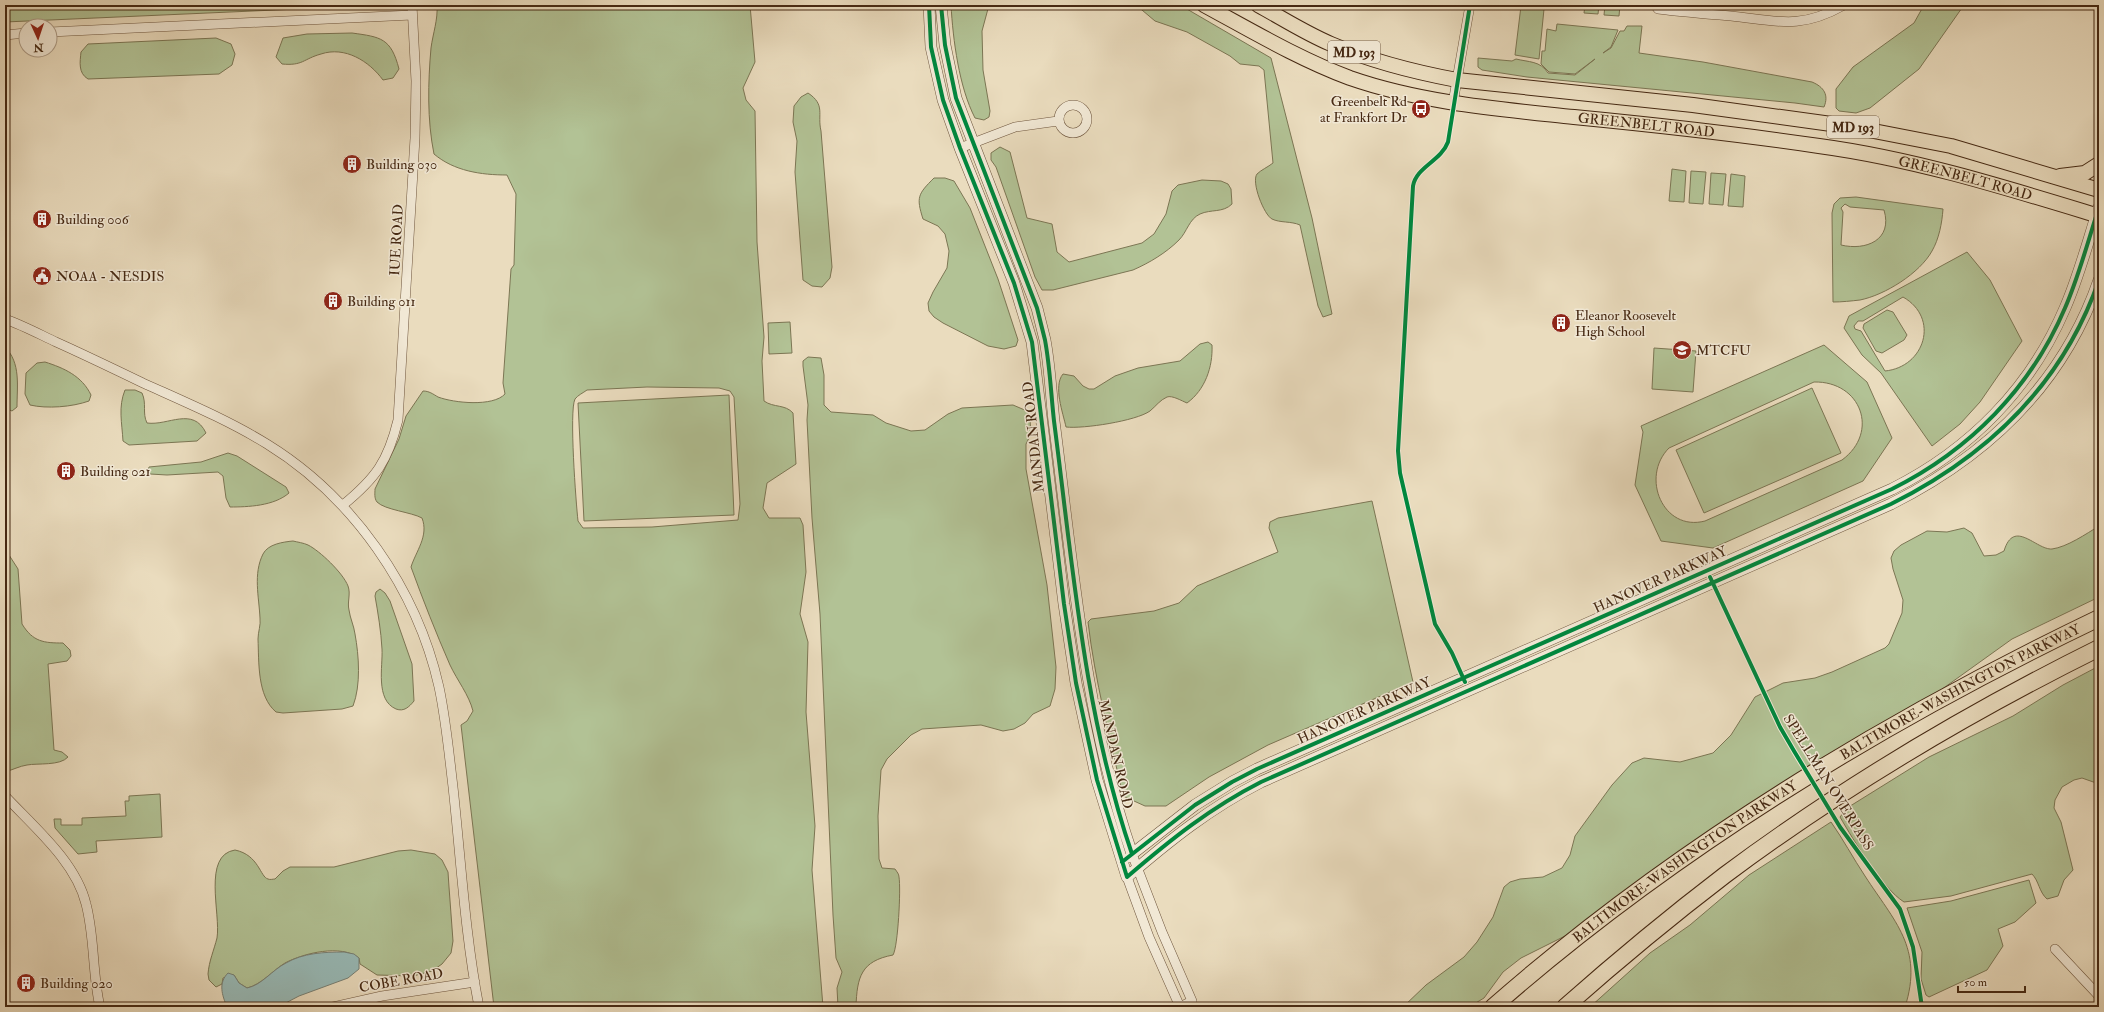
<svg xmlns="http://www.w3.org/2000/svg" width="2104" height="1012" viewBox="0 0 2104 1012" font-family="'IM FELL Double Pica',serif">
	<rect width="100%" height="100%" fill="#eadcbe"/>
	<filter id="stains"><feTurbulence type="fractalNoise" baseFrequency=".005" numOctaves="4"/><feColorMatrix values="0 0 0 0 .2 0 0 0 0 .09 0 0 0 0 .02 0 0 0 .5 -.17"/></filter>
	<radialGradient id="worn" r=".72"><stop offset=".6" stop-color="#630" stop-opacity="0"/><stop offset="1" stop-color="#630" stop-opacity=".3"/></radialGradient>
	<path fill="#b2c295" stroke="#7c7654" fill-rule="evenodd" d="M5 5H353L343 7 5 22Z
		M437 5H750L755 62 743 88 746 100 755 111 757 242 764 337 762 361 764 401C774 408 785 404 793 413L796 464 767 483 763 508 769 518H800L803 525 806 572 800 614 808 642 806 712 815 826 812 870 823 1007H494L461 725 467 721 473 711C469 695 457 680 450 665 436 633 423 600 411 567 416 551 429 536 422 518 411 512 385 510 377 502 374 498 375 493 375 489L399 439 406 416 423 391C429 391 433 394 438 397 454 403 493 407 505 394L503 383 511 269 514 265 516 194 507 175C481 175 454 171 434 154 427 120 428 82 431 48 433 33 438 20 437 5ZM647 387 719 388 730 391 734 397 740 504 738 520 652 527 583 528 578 521C576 503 569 411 575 399 578 395 583 393 587 390Z
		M951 5H989L982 31 983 70 990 111 989 117 984 120 975 118C959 87 953 40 951 5Z
		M1136 5H1180L1271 58 1312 218 1332 314 1323 317 1318 306 1300 225C1291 221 1280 223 1272 219 1264 215 1251 182 1257 174 1261 170 1268 167 1273 163L1264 70 1259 66 1240 64 1230 56 1187 32 1155 21Z
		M1585 5H1599L1598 14 1584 13Z
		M1605 5H1620L1619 16 1604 15Z
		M1924 5H1964L1919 69 1870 108 1856 113 1839 111 1836 108V89L1853 67 1914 23Z
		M1521 6 1544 9 1539 59 1515 55Z
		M1557 24 1618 30 1611 47 1603 53 1611 48 1620 31H1624L1627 26H1642L1639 53 1703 62 1812 82C1824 87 1829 95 1824 107L1795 103 1527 77 1482 70 1478 67V58L1512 61 1516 59C1528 62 1541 61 1548 73L1575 75 1595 59 1575 74 1549 72 1541 64 1542 51H1545L1547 29 1556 31Z
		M352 33C381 37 391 38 399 69L393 78 383 80C369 61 345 46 321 54 303 59 303 66 282 64L276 57 283 38 307 34Z
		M216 38 231 44 235 54 232 65 219 74 88 79C78 73 80 62 81 52L88 44Z
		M808 93C826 105 817 114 821 131L832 267 830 278 822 287 812 286 803 280 795 172 797 141 793 122 794 106 801 97Z
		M1000 147 1010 152 1027 218 1052 224 1057 252 1069 262 1142 243 1154 234 1166 214 1172 191 1178 185 1202 180 1221 181 1228 184 1231 189 1232 204C1223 213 1211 209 1200 214 1189 219 1187 232 1179 240 1166 253 1149 263 1133 270L1053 290H1042L1035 277 996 167 991 160V153Z
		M1672 169 1686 171 1684 202 1669 201Z
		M1691 171 1706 172 1703 204 1689 203Z
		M1711 173 1726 174 1723 205 1709 204Z
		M1731 174 1745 176 1743 207 1728 206Z
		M934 178H945L954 181 970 208 998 279 1018 340 1016 346 1004 349 988 346 943 323 934 317 929 311 928 303 933 292 947 268 949 251 945 234 938 226 923 219C916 197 918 194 934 178Z
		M1856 197 1943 209C1942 223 1939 239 1932 251 1920 273 1885 295 1860 300 1851 301 1842 302 1833 302L1832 213 1834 204 1840 198ZM1845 204 1850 207 1884 210C1893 240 1866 251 1841 245L1843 212 1841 208Z
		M1967 252 1990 280 2022 341 1980 402 1960 424 1932 446 1881 373 1862 355 1844 328 1849 316ZM1903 297C1940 318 1925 367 1885 371L1861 331 1855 329 1854 326 1858 321H1863Z
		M1887 310 1893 312 1907 335 1904 340 1882 353 1876 351 1863 328 1864 324Z
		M790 322 792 353 769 354 768 323Z
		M1208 342 1212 345C1213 367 1205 390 1187 403 1182 401 1172 395 1167 397 1160 400 1156 406 1150 411 1136 421 1083 429 1066 427 1063 413 1053 386 1063 374L1074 376 1083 386 1089 389H1094L1115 376 1138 368 1180 361 1200 344Z
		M1824 345 1867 382 1892 438 1863 481 1713 548 1661 541 1635 485 1643 432 1641 426ZM1814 382C1861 381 1880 432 1842 460L1705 521C1663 532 1640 477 1669 448Z
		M5 347C21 363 17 386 17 407L12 411 5 408Z
		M1654 348 1696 351 1693 392 1652 389Z
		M808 357 821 358 824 375V405L831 412 873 415 886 423 911 431 925 430 948 414 962 408 1013 405 1027 411 1030 420 1031 434 1026 444V469L1047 585 1056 667 1055 689 1050 706 1033 714 1025 723 1014 729 1003 731 981 725 922 729 911 735 887 759 881 770 878 816 879 859 882 868 895 869C897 872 899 874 899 877 901 889 898 947 893 955 861 961 857 977 856 1007H838L837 988 842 972 836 958 833 915 820 614 812 518 807 420 808 405 803 366V361Z
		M45 362C64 368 82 376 91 395L89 401C72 407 47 409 30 405L25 394 26 373 37 363Z
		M1812 388 1841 453 1704 513 1676 450Z
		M125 390H135L142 393C147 404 142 413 147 423 168 426 193 406 206 433L197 441 129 445 123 441C122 423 118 407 125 390Z
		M729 395 734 515 584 521 578 403Z
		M228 453 237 456 286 487 289 493C274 506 248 507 230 507L226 498 223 476 218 472 167 475 150 474 148 471 149 467 201 462Z
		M1372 501 1413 682 1268 745 1209 777 1166 806H1145L1123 796C1110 738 1095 681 1088 622L1091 619 1154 611 1179 603 1197 586 1278 552 1269 528 1270 522 1278 518Z
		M2099 526V597L2012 639 1892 725 1599 919 1521 958 1503 972 1484 998 1469 1007H1403L1426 985 1464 957 1477 942 1493 917 1504 887 1510 882 1520 879 1543 877 1562 868 1570 855 1575 836 1612 785 1632 763 1644 758 1680 762 1713 753 1731 735 1755 697 1783 683 1815 678 1832 672 1885 648 1889 644 1902 613 1903 600 1893 569 1891 558 1894 551 1901 545 1927 531 1947 532 1964 528 1972 533 1984 556 1996 555 2004 551C2014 518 2036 550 2052 549 2067 547 2086 534 2099 526Z
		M293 541C297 542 304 543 308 545 320 551 343 573 348 586 351 594 347 602 349 610 350 618 354 626 355 634 359 656 361 685 353 706L342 709 283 713 276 712C257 696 259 662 258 639 258 632 261 625 260 618 259 597 253 574 263 554 268 544 283 542 293 541Z
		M5 555H9L18 569 22 624C33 642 44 643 63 643L70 650 71 656 67 661 48 664 54 750 62 752 68 757C60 766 38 763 27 765 20 766 12 770 5 772Z
		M380 589 385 593 390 601 412 664 414 701C409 707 404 712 396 709 375 700 383 666 382 649 381 631 378 613 375 596L376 592Z
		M2099 666V784L2082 778 2074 780 2062 787 2055 800 2054 808 2061 822 2073 870 2064 880 2058 896 2047 899C2039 892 2039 881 2032 874L1951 896 1904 902C1882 888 1854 841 1840 817L1847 808 1929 757 2013 716 2063 685Z
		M160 794 162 837 96 841 97 852 78 854 55 828 54 819H61V825H82V818L126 816 125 801H129V796Z
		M1831 822C1843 839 1853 858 1865 876 1894 921 1924 948 1905 1007H1590L1650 953 1690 925 1749 875Z
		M235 850C259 855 260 877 268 879 270 880 273 879 275 879L283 871 290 867H334L398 851 411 850 435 854 442 860 448 872 449 887 453 941 451 953 442 964 432 971 413 976 377 975 360 964 359 958C341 944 304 953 285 963 272 971 261 985 247 988L239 983 234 975 223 978 222 984 216 987 209 980 208 974C209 961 214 950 217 938 221 914 202 855 235 850Z
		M2029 880 2036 903 2015 922 1998 929 2003 946 1987 970 1929 997 1926 995 1921 979 1922 952 1907 908 1951 901Z"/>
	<path fill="#98bab7" stroke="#778075" d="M344 952 354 954 359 958V969L348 978 299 996 278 1007H227C222 995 218 983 228 973L234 975 239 983 247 988C262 985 272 970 286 963 303 953 324 952 344 952Z"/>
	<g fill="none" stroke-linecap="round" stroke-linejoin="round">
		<g stroke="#6f563e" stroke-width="10">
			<path id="minor" d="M1655 5 1658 9C1682 12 1706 14 1731 16 1777 21 1800 30 1844 5
				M50 32 412 15
				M5 35 26 33
				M1453 103 1470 5
				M1059 119a14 14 0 1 1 28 0a14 14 0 1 1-28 0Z
				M960 148 1015 127 1058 121
				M5 319C22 325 39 334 56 342 85 355 114 369 143 383 185 402 228 420 267 444 353 497 417 589 439 687 446 720 449 754 453 787 461 860 465 935 479 1007
				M343 505C376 478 388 461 398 420L415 138 416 81 412 5
				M5 796C34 827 76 862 86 904 95 938 92 973 100 1007
				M1127 877 1149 937 1180 1007 1192 1001 1162 932 1132 854 1128 858
				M2055 949 2099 996
				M333 1007 382 996 475 982"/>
		</g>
		<g stroke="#6f563e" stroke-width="12">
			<path id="tertiary" d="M929 5 931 47 943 100 960 148 1014 283 1032 342 1064 604 1076 683 1097 780 1127 877C1170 840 1210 808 1261 782L1891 504C1989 455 2063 384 2099 280
				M941 5 945 45 956 98 1037 308 1045 340C1050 367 1051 394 1054 421 1073 567 1084 714 1132 854L1195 805 1232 782 1257 769 1892 489C1970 450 2031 388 2065 308 2079 276 2088 241 2099 207"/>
		</g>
		<g stroke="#462913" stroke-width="16">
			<g id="primary">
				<path id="s1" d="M1204 5C1252 31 1299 59 1350 78 1422 103 1499 109 1574 117 1656 125 1738 134 1819 146 1915 159 2007 188 2099 216"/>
				<path d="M1258 5C1282 18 1305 33 1331 44 1371 61 1414 72 1457 80L1693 105 1853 127 1951 146 2099 190"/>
				<path d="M2060 176 2085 173 2099 164"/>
			</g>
		</g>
		<g stroke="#462913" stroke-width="18">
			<g id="motorway">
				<path id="s2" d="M1493 1007C1674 848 1882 722 2099 618"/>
				<path d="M1565 1007C1617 961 1670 917 1725 875 1843 787 1968 713 2099 648"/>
			</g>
		</g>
		<use href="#minor" stroke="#f1e8d5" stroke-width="9"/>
		<use href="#tertiary" stroke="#f1e8d5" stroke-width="11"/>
		<use href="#primary" stroke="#eadcbe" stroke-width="14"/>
		<use href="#motorway" stroke="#eadcbe" stroke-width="16"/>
		<g stroke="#f1e8d5" stroke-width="6">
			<path id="cycleway" d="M929 5 931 47 943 100 960 148 1014 283 1032 342 1064 604 1076 683 1097 780 1127 877C1170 840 1210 808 1261 782L1891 504C1989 455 2063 384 2099 280
				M941 5 945 45 956 98 1037 308 1045 340C1050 367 1051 394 1054 421 1073 567 1084 714 1132 854
				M1710 577 1780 727 1794 751 1840 827 1900 909 1913 947 1922 1007
				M1465 682 1452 653 1435 624 1400 473 1398 451 1413 186C1416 167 1441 161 1448 142L1470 5
				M1122 862 1195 805 1232 782 1257 769 1892 489C1970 450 2031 388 2065 308 2079 276 2088 241 2099 207"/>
		</g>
		<use href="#cycleway" stroke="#00873e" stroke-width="4"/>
	</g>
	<defs>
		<g id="bus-disc" transform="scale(1)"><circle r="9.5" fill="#8f2418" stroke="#f1e8d5"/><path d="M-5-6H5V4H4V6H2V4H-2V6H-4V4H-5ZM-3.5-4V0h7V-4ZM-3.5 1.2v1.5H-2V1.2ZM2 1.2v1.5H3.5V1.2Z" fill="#fff"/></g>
		<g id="building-disc" transform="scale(1)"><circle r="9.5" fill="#8f2418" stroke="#f1e8d5"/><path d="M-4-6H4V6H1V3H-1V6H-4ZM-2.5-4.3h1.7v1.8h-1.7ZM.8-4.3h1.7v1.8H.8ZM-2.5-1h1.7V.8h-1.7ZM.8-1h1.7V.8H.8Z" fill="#fff"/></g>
		<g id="civic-disc" transform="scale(1)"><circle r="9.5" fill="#8f2418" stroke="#f1e8d5"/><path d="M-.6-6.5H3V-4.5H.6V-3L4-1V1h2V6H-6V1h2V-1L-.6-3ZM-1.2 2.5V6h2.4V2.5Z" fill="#fff"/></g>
		<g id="school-disc" transform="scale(1)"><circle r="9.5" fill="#8f2418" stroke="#f1e8d5"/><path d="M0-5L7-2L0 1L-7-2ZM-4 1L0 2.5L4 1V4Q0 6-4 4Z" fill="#fff"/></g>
	</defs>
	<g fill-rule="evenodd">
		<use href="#bus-disc" x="1421" y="109"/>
		<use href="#building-disc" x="352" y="164"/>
		<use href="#building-disc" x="42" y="219"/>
		<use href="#civic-disc" x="42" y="276"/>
		<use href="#building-disc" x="333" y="301"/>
		<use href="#building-disc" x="1561" y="323"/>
		<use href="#school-disc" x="1682" y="350"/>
		<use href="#building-disc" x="66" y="471"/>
		<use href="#building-disc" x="26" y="983"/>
	</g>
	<g text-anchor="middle" stroke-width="3" stroke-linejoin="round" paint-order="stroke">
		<g fill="#f1e8d5" stroke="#79624d" stroke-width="1">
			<rect x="1328" y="41" width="52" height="22" rx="3"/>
			<rect x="1827" y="116" width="52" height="22" rx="3"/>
		</g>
		<g font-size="13" font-weight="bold" fill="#462913">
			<text x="1354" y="57">MD 193</text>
			<text x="1853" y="132">MD 193</text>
		</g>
		<g font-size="14" fill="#462913" stroke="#f1e8d5" text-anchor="start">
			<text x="1407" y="106" text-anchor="end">Greenbelt Rd<tspan x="1407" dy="16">at Frankfort Dr</tspan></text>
			<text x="366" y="169">Building 030</text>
			<text x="56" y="224">Building 006</text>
			<text x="56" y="281">NOAA - NESDIS</text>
			<text x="347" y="306">Building 011</text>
			<text x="1575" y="320">Eleanor Roosevelt<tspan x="1575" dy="16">High School</tspan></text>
			<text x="1696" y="355">MTCFU</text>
			<text x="80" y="476">Building 021</text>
			<text x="40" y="988">Building 020</text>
		</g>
		<g font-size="14" fill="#462913" stroke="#f1e8d5">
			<text dy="5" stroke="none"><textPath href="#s1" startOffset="464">GREENBELT ROAD</textPath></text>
			<text dy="5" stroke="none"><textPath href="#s1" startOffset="788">GREENBELT ROAD</textPath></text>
			<text transform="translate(396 240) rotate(-87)" y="5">IUE ROAD</text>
			<text transform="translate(1033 437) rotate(-96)" y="5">MANDAN ROAD</text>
			<text transform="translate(1660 579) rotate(-24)" y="5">HANOVER PARKWAY</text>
			<text dy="5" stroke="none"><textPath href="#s2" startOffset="565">BALTIMORE-WASHINGTON PARKWAY</textPath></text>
			<text transform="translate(1364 710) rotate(-24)" y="5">HANOVER PARKWAY</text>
			<text transform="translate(1116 754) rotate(77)" y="5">MANDAN ROAD</text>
			<text transform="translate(1829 782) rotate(58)" y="5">SPELLMAN OVERPASS</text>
			<text dy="5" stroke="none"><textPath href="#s2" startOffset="241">BALTIMORE-WASHINGTON PARKWAY</textPath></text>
			<text transform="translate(401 980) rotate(-10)" y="5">COBE ROAD</text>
		</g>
	</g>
	<rect width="2104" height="1012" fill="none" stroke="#eadcbe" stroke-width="20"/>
	<rect x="6" y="6" width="2092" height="1000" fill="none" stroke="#462913" stroke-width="2"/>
	<rect x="10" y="10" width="2084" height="992" fill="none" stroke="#462913"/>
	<g transform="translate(38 38) rotate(177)"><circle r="19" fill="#f1e8d5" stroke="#ad9c87"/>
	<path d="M0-3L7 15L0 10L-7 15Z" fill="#8f2418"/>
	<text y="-6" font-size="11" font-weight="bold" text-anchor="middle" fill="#462913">N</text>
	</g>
	<path d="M1958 986v6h67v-6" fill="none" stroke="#462913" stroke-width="2"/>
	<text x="1964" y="986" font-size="12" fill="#462913" stroke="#f1e8d5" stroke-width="3" paint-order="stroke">50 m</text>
	<rect width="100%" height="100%" filter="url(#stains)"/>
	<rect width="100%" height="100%" fill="url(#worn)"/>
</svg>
